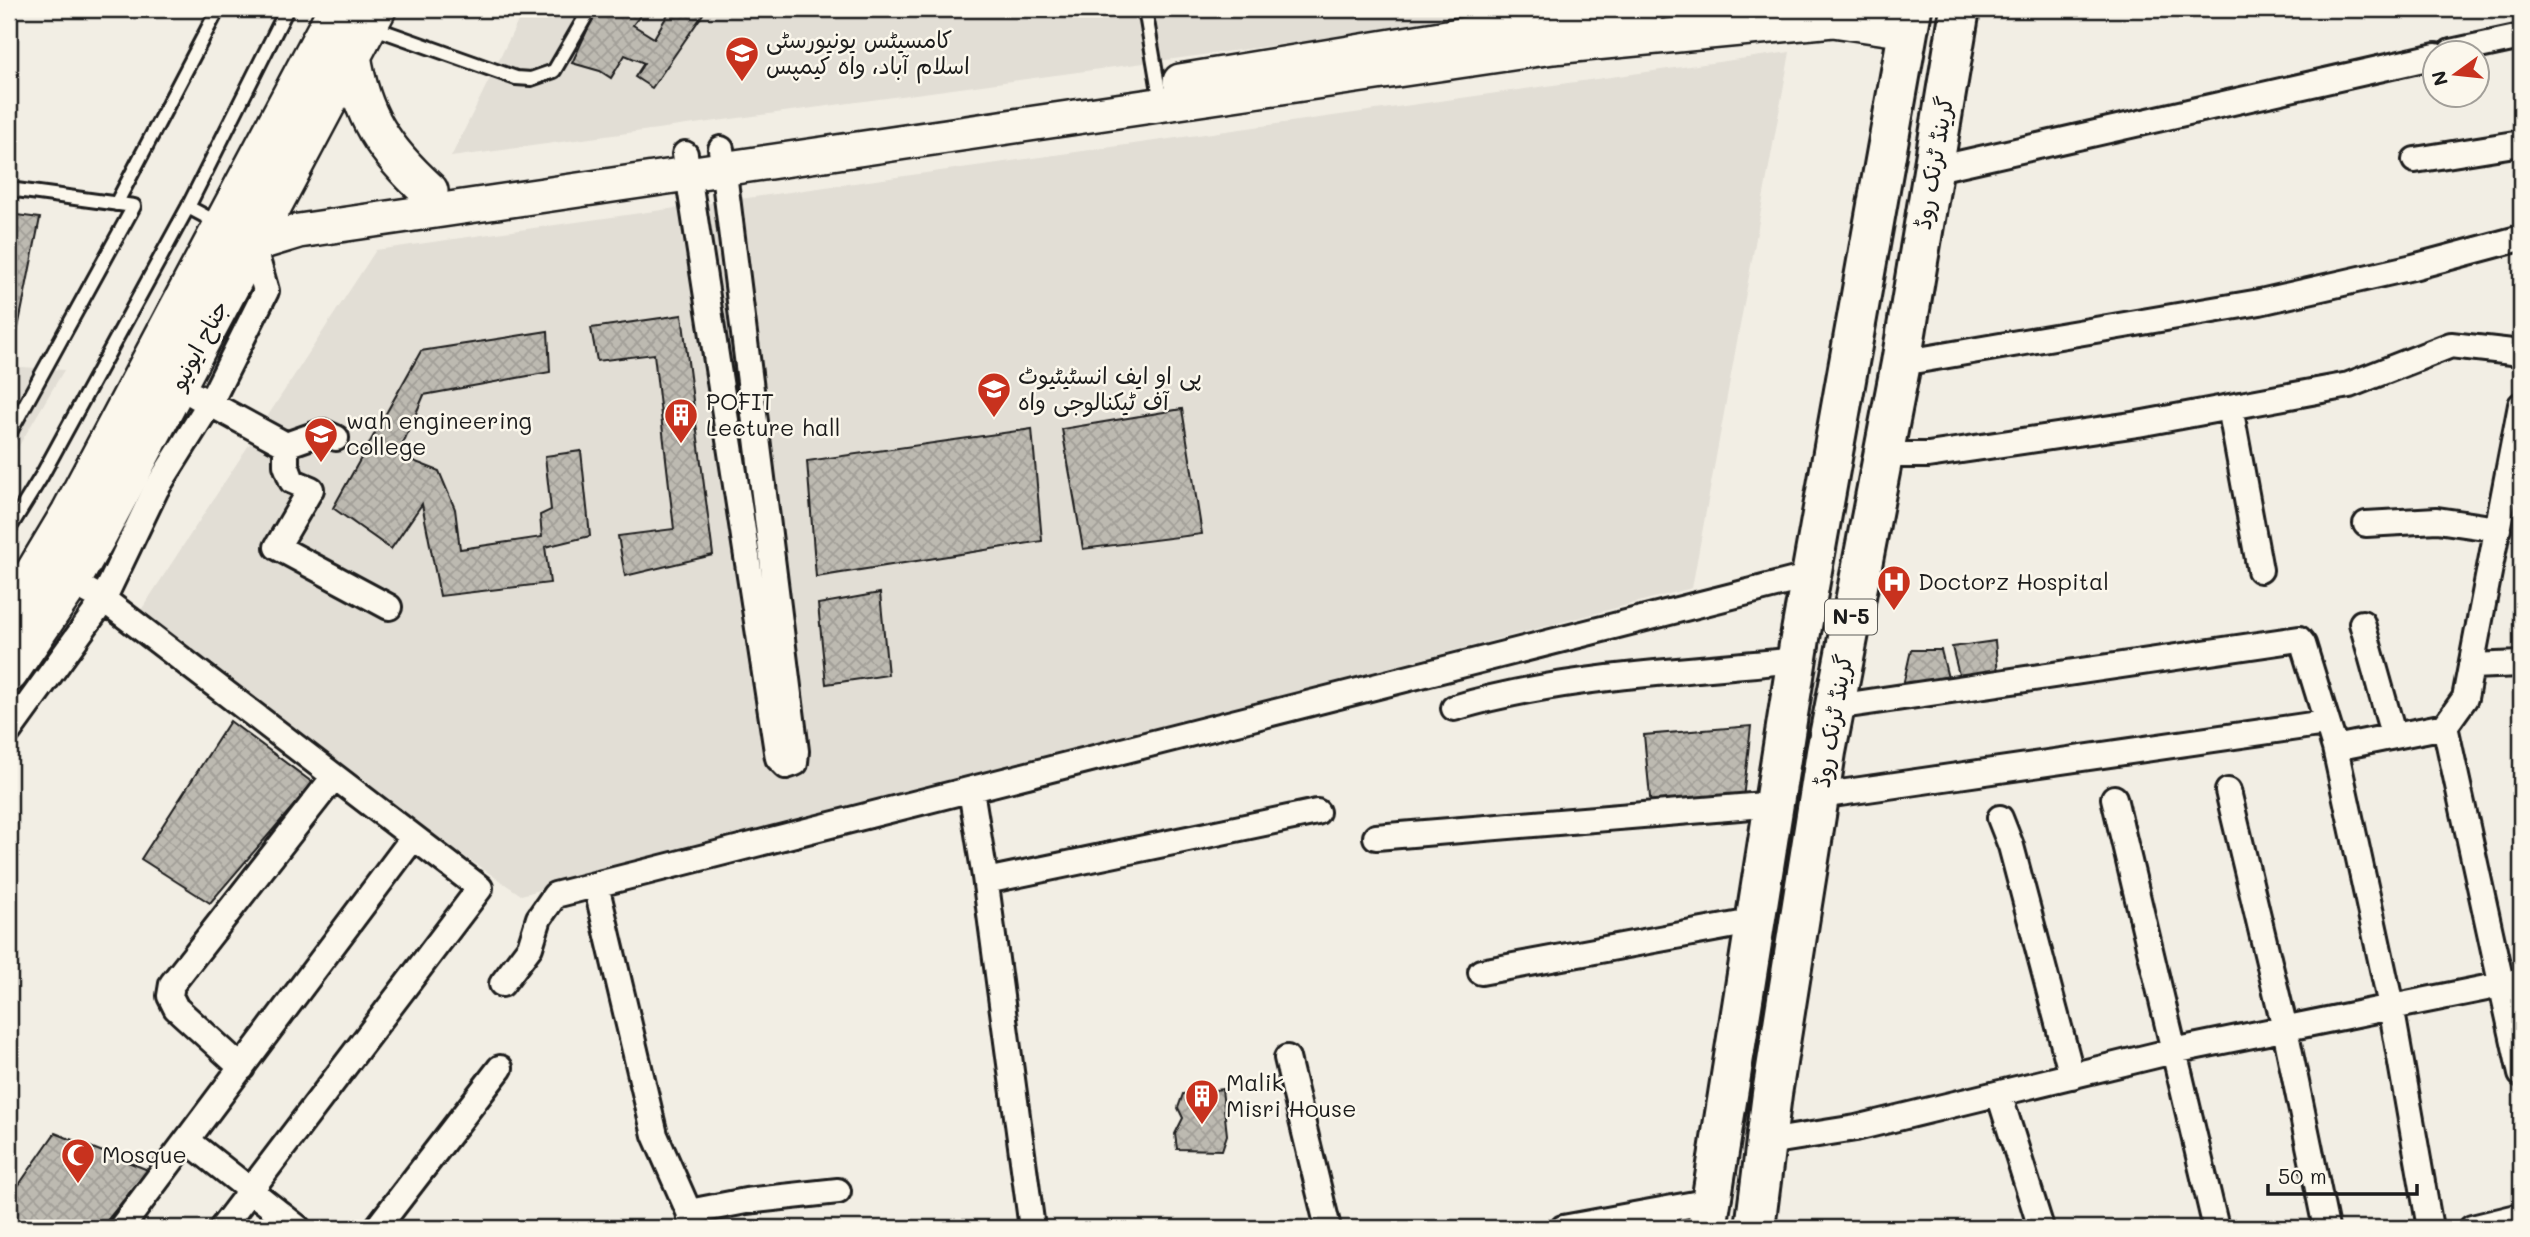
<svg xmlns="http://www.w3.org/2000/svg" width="2530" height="1237" viewBox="0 0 2530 1237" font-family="Mali,'Playpen Sans Arabic',sans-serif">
	<defs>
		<pattern id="building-cross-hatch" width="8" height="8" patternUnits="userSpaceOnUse" patternTransform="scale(1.75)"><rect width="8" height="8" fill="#bdbab1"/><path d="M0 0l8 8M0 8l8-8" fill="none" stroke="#a29f98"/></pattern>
	</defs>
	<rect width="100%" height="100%" fill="#f2eee4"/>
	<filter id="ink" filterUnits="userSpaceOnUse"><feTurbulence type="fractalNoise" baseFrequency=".0143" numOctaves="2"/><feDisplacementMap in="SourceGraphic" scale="14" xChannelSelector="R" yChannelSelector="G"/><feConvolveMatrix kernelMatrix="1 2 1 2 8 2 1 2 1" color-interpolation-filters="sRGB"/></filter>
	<g filter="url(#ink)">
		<path fill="#e2ded5" d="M524 9H1542L451 157Z
			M1790 52 1692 588 521 895 130 627 376 250Z
			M9 366 64 370 17 449 9 446Z"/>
		<path fill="url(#building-cross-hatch)" stroke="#1c1c1c" stroke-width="2" d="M597 9H645L633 25 654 38 671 9H695L703 14 652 88 635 77 644 63 625 55 611 78 600 71 572 63Z
			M9 214 40 218 9 373Z
			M682 315 713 555 625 576 618 536 674 529 654 354 597 361 591 328Z
			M548 331 550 372 424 395 398 455 439 471 455 509 460 549 542 537 540 515 551 510 545 456 581 451 590 536 545 547 550 583 440 596 422 504 391 549 333 508 421 351Z
			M1182 409 1202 534 1083 549 1062 429Z
			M1032 429 1042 541 816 577 807 461Z
			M880 593 888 675 826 684 818 604Z
			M1995 641 1998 674 1960 679 1952 647Z
			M1911 650H1941L1949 682 1902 690Z
			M230 721 313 783 210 903 141 859Z
			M1751 726 1743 799 1651 808 1644 735Z
			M1222 1089 1227 1135 1222 1150 1177 1149 1175 1134 1183 1118 1178 1108 1183 1094Z
			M55 1133 148 1170 101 1228H9V1199Z"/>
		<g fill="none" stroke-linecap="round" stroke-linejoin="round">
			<g stroke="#1c1c1c" stroke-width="18">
				<path id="lane" d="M1145 9 1161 103
					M372 27 516 78 531 79 554 71 590 9
					M9 189 134 206 9 434
					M116 204 218 9
					M188 207 218 223
					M9 529 41 477 188 207 287 9"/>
			</g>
			<g stroke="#1c1c1c" stroke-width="30">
				<path id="street" d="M2451 52 2521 37
					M685 154 778 758 786 766 795 763 796 751 721 149
					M2415 160 2521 143
					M1932 170 2436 56
					M1901 363 2260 302 2413 267 2521 238
					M196 396 286 445V465L292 481 311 489 277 547 389 607
					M2521 405 2465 698 2445 726 2521 1074
					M2230 407 2260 570
					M286 445 323 432 336 438
					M1882 455H1928L2138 424 2349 385 2451 345 2521 353
					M2366 524 2437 520 2498 529
					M71 582 103 599 480 888 222 1228
					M2362 623 2393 734
					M2471 666 2521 664
					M1835 707 2299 639 2303 644 2335 748
					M1454 708C1564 675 1683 672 1797 660
					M9 731 101 604 156 489 210 403 266 291 253 245
					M971 790 985 877 1032 1228
					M2228 791 2285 1029 2326 1228
					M1819 796 2325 723
					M2114 798 2216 1228
					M2000 818 2011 846 2072 1076
					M1376 837 1776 804
					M986 881 1317 812
					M596 885 655 1135 689 1212 692 1228
					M1481 972 1757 921
					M502 984 530 947 539 918 555 895 1811 576
					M1287 1058 1328 1228
					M242 1068 176 1008 170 996 172 984 334 777
					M1999 1094 2041 1228
					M188 1141 298 1228
					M1767 1142 1856 1128 2173 1051 2521 981
					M689 1212 746 1201 838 1191
					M121 1228 413 838
					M377 1228 500 1068
					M1563 1228 1711 1201
					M2430 1228 2391 1006 2335 748 2445 726
					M2472 1228 2521 1216"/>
			</g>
			<g stroke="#1c1c1c" stroke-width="38">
				<path id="secondary" d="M1180 81 1545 21 1648 9
					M236 235 253 245 299 231 1553 47 1833 20 1907 31"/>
			</g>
			<g stroke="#1c1c1c" stroke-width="42">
				<path id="primary" d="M352 55C361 116 384 150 429 191
					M9 615 70 513 337 9
					M9 673 71 582 99 533 377 9"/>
			</g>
			<g stroke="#1c1c1c" stroke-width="44">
				<path id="highway" d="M1707 1228 1801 632 1912 9
					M1755 1228 1772 1094 1826 752 1901 363 1960 9"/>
			</g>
			<use href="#lane" stroke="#fbf7ec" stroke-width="12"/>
			<use href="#street" stroke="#fbf7ec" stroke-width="24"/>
			<use href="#secondary" stroke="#fbf7ec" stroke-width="33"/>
			<use href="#primary" stroke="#fbf7ec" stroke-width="37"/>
			<use href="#highway" stroke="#fbf7ec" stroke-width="38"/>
		</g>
	</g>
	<defs>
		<g id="university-pin" transform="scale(1.75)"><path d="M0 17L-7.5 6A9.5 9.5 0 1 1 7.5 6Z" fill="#c8321e" stroke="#fbf7ec"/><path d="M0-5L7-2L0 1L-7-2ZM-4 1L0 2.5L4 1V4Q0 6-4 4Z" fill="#fff"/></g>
		<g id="building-pin" transform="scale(1.75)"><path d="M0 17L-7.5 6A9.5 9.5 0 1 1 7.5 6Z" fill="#c8321e" stroke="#fbf7ec"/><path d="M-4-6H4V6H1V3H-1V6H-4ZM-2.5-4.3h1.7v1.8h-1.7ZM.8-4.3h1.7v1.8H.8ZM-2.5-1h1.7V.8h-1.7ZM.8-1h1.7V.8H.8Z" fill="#fff"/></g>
		<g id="hospital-pin" transform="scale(1.75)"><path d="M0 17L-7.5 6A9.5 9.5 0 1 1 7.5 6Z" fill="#c8321e" stroke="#fbf7ec"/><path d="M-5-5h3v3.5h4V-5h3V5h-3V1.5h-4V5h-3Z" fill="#fff"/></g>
		<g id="mosque-pin" transform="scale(1.75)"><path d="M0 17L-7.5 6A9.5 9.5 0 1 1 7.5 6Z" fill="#c8321e" stroke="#fbf7ec"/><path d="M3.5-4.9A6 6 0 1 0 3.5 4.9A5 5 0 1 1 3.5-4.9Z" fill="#fff"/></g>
	</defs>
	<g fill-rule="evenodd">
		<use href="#university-pin" x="742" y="53"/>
		<use href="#university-pin" x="994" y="389"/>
		<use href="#building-pin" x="681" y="415"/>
		<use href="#university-pin" x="321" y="434"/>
		<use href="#hospital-pin" x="1894" y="582"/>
		<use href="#building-pin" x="1202" y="1096"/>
		<use href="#mosque-pin" x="78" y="1155"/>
	</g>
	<g text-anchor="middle" stroke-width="5" stroke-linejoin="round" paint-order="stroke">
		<rect fill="#fbf7ec" stroke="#5f5e5a" stroke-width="2" x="1825" y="599.5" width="52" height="35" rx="5"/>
		<g font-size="21" font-weight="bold" fill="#1c1c1c">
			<text x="1851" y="624">N-5</text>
		</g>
		<g font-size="23" fill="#1c1c1c" stroke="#fbf7ec" text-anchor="start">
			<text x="766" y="48">کامسیٹس یونیورسٹی<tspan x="766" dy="26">اسلام آباد، واہ کیمپس</tspan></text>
			<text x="1018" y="384">پی او ایف انسٹیٹیوٹ<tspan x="1018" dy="26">آف ٹیکنالوجی واہ</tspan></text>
			<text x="706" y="410">POFIT<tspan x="706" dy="26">Lecture hall</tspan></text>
			<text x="346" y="429">wah engineering<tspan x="346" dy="26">college</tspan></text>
			<text x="1918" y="590">Doctorz Hospital</text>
			<text x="1226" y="1091">Malik<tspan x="1226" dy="26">Misri House</tspan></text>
			<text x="102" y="1163">Mosque</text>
		</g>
		<g font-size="23" fill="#1c1c1c" stroke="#fbf7ec">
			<text transform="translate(1934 163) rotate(-80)" y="8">گرینڈ ٹرنک روڈ</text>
			<text transform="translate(199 345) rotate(-62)" y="8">جناح ایونیو</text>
			<text transform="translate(1833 721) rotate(-80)" y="8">گرینڈ ٹرنک روڈ</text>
		</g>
	</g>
	<rect width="2530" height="1237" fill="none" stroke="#fbf7ec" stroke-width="35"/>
	<rect x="18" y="18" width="2495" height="1202" fill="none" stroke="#1c1c1c" stroke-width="2.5" filter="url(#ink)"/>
	<g transform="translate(2456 74) rotate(255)"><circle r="33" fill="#fbf7ec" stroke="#a29f99" stroke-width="2"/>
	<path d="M0-5L12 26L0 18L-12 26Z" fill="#c8321e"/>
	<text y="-10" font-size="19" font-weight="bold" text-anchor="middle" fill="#1c1c1c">N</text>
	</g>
	<path d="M2268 1184v10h149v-10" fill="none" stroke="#1c1c1c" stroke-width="3.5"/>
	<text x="2278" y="1184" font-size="21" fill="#1c1c1c" stroke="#fbf7ec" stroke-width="5" paint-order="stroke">50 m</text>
</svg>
